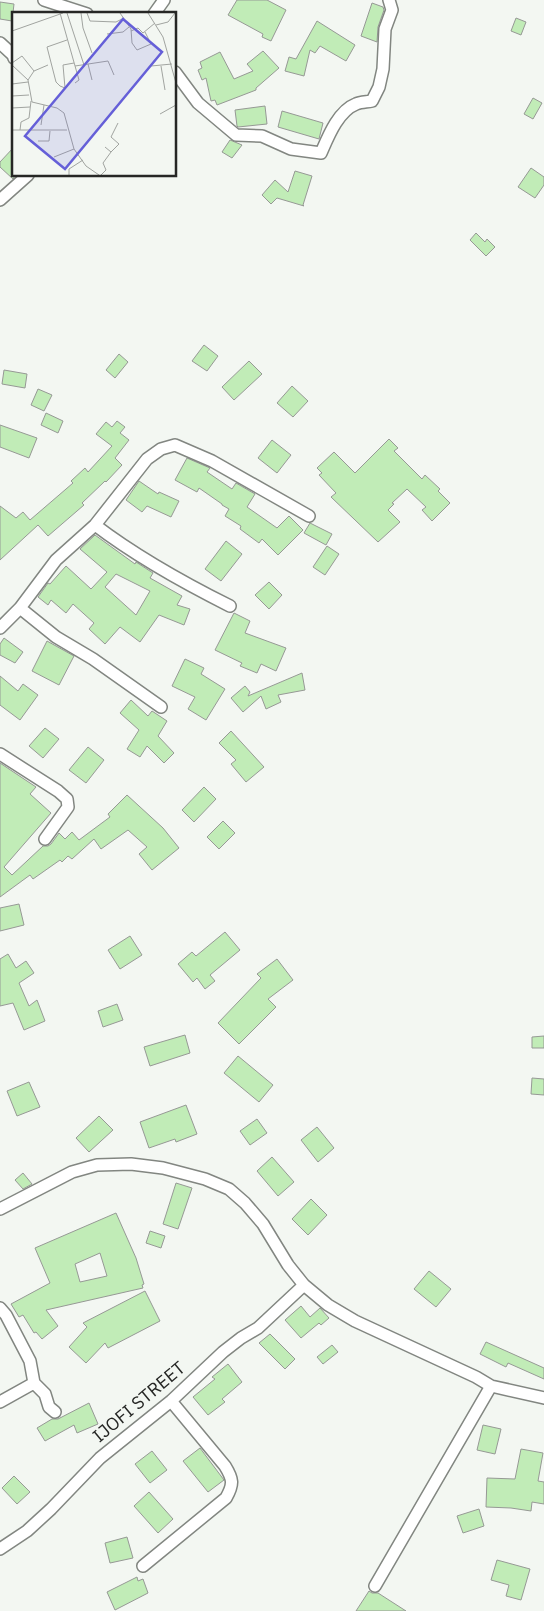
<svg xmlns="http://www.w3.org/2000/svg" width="544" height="1611" viewBox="0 0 544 1611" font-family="'IBM Plex Sans',sans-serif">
	<rect width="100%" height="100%" fill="#f3f7f2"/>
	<path fill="#c1ecb7" stroke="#969995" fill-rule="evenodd" d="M237 0H267L286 10 271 41 262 37 263 34 228 15Z
		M0 2 14 4 12 21 0 19Z
		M372 3 383 7 384 10 378 27 377 42 361 36Z
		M516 18 526 22 521 35 511 31Z
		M317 21 355 45 346 61 320 46 315 53 310 50 304 76 285 71 289 57 296 59Z
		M263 51 279 68 256 88V90L217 105 215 100 211 101 206 78 202 80 198 70 202 68 200 62 220 52 234 79 253 71 247 64Z
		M533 98 542 103 533 119 524 114Z
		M265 106 267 124 238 127 237 126 235 110Z
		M282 111 323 123 319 139 278 127Z
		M230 140 242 145 232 158 222 152Z
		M14 147V178L13 179 0 167V162Z
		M531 168 544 177V185L535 198 518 187Z
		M295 171 312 176 303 205 304 206 277 198 271 204 262 195 275 180 288 192Z
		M476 233 485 242 487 239 495 247 486 256 470 240Z
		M204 345 218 356 207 371 192 361Z
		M119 354 128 362 115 378 106 370Z
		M249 361 262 374 234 400 222 387Z
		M4 370 27 374 25 388 2 384Z
		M292 386 308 401 293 417 277 403Z
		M38 389 52 395 44 411 31 405Z
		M46 413 63 421 58 433 41 425Z
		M117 421 125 427 120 433 129 440 115 458 122 465 106 482 105 481 82 503 84 505 48 536 38 525 0 560V506L16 518 23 512 30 520 73 483 71 481 85 468 88 472 112 446 96 434 106 422 112 427Z
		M0 425 37 438 29 458 0 447Z
		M389 439 398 448 394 451 422 479 425 475 440 489 438 491 450 503 432 521 422 510 426 507 407 489 392 503 394 504 388 510 400 522 378 542 331 497 336 493 319 475 322 473 317 468 334 452 355 473Z
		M272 440 291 455 277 473 258 458Z
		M187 458 210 468 207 472 232 489 236 483 255 494 247 507 277 528 289 516 303 530 278 555 262 539 259 543 240 529 241 526 225 516 229 509 222 505V504L199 488 197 492 175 480Z
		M139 481 158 494 159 492 179 501 171 517 147 506 142 512 126 500Z
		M310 523 332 534 326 545 304 533Z
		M95 535 135 564 136 562 153 573 150 578 182 596 177 605 190 609 184 625 159 615 140 642 120 627 105 644 89 629 94 623 73 604 66 613 51 600 48 605 38 597 48 583 50 584 66 566 91 589 107 572 80 549ZM116 574 150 591 136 615 105 587Z
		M226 541 242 554 221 581 205 569Z
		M327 546 339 554 325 575 313 567Z
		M269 582 282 595 269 609 255 595Z
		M234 613 250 621 245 633 286 648 276 671 261 664 257 673 240 666 242 663 215 650Z
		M4 638 23 652 15 663 0 655V644Z
		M47 641 74 656 59 685 32 671Z
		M185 659 204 668 201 674 225 689 206 720 188 709 195 697 172 686Z
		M302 673 305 690 278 695 281 702 266 709 261 696 243 712 231 698 245 686 250 692 248 696Z
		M0 676 18 691 23 684 38 695 20 720 0 705Z
		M131 700 148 716 152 711 167 721 158 736 174 753 164 763 147 746 140 757 127 749 139 730 120 713Z
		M45 728 59 739 43 758 29 746Z
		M231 731 264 767 246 782 231 764 236 760 219 743Z
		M88 747 104 760 86 783 69 770Z
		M0 763 36 787 30 794 51 813 4 867 12 875 43 846H48L51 844 59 833 65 839 72 832 79 840 110 817 108 814 127 795 163 828 179 848 152 870 139 854 147 847 128 830 101 849 94 839 72 859 68 856 62 862 60 860 33 879 30 875 0 897Z
		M204 787 216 799 194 822 182 810Z
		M223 821 235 833 219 849 207 837Z
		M19 904 24 925 0 931V908Z
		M225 932 240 950 210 975 215 981 205 989 197 978 193 982 178 964 192 952 196 956Z
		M130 936 142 955 120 969 108 950Z
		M8 954 16 968 26 961 34 973 19 983 29 1006 37 1000 45 1021 24 1030 13 1003 0 1006V959Z
		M277 959 293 980 268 999 276 1007 239 1044 218 1023 261 978 257 974Z
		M117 1004 123 1020 103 1027 98 1011Z
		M185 1035 190 1053 150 1066 144 1047Z
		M544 1036V1048H532V1037Z
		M238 1056 273 1085 259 1102 224 1073Z
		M532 1078 544 1079V1095L531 1094Z
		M29 1082 40 1107 17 1116 7 1091Z
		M186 1105 197 1134 176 1142 175 1139 149 1148 140 1122Z
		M99 1116 113 1130 89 1152 76 1138Z
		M257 1119 267 1133 250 1145 240 1131Z
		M317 1127 334 1148 318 1162 301 1140Z
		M272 1157 294 1182 278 1196 257 1171Z
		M23 1173 32 1184 23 1189 15 1180Z
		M176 1183 192 1188 178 1229 163 1224Z
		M311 1199 327 1215 308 1235 292 1219Z
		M116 1213 136 1258 144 1284 142 1285 143 1288 46 1310 58 1326 42 1339 36 1332 34 1333 23 1315 19 1317 11 1304 50 1283 35 1248ZM100 1253 107 1276 80 1282 75 1264Z
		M150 1231 165 1236 161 1248 146 1243Z
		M429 1271 451 1289 436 1307 414 1289Z
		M145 1291 160 1321 108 1348 105 1343 86 1363 69 1347 87 1327 83 1323Z
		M301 1306 310 1317 320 1308 329 1318 321 1325 319 1323 301 1338 285 1320Z
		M270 1334 295 1359 285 1369 259 1343Z
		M486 1342 544 1368V1379L508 1363 506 1367 480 1354Z
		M332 1345 338 1352 323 1364 317 1357Z
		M228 1364 242 1382 222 1399 225 1402 208 1415 193 1397 215 1379 212 1377Z
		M89 1403 98 1424 77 1433 74 1425 45 1441 37 1428 52 1419H58Z
		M483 1425 501 1429 495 1454 477 1450Z
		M200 1448 224 1480 208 1492 183 1461Z
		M521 1449 543 1453 538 1481 544 1482V1504L532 1502 531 1511 511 1508 486 1507 487 1478 515 1479Z
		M152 1451 167 1470 150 1483 135 1464Z
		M14 1476 30 1492 17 1504 2 1488Z
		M149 1492 173 1519 158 1533 134 1506Z
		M479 1509 484 1526 463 1533 457 1516Z
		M127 1537 133 1558 110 1563 105 1543Z
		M497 1560 530 1569 521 1600 506 1596 509 1585 491 1580Z
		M137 1577 138 1581 143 1579 148 1593 115 1610 107 1592Z
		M369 1591 372 1593H378L406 1611H356Z"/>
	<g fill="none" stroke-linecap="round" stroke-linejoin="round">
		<g stroke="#828681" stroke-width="14">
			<path id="minor" d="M44 0 87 14
				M154 14 164 0
				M0 43 13 55 14 58
				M175 72 198 103 236 135 262 136 291 149 321 153C328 137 338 111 356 104 360 102 367 102 372 101L379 87 383 69 385 29 392 10 389 0
				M0 200 28 175
				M95 525C137 557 182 582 230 606
				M20 608 56 637 93 659 161 707
				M0 628 20 608 56 560 95 525 147 459 161 449 175 445 212 461 309 516
				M0 754 58 791 67 799 68 807 45 839
				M0 1209 72 1172 97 1165 131 1164 163 1168 205 1179 229 1189 245 1203 263 1224 288 1265 304 1285 328 1305 355 1321 476 1377 491 1386 544 1398
				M0 1308 6 1315 30 1361 34 1383 45 1394 49 1407 55 1412
				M0 1402 34 1383
				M0 1549 27 1531 51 1509 100 1458 171 1401 223 1352 241 1338 258 1328 304 1285
				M143 1566 226 1498C234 1484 233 1479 225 1466L171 1401
				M375 1586 491 1386"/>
		</g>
		<use href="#minor" stroke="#fff" stroke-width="11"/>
	</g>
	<g text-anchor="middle" stroke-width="4.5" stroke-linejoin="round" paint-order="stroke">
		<g font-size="18" fill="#262725" stroke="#f3f7f2">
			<text transform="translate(139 1402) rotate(-40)" y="6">IJOFI STREET</text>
		</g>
	</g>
	<g transform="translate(12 12)">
		<rect width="164" height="164" fill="#f3f7f2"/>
		<path fill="none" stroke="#a1a4a0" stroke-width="1" d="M48 1 67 68 63 71M55 1 72 53M69 1 71 16 80 41M75 1 78 9 104 10 112 6M108 1 119 17 120 31 125 38 139 32 133 20M136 1 151 25 164 71M144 13 156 10 163 1M0 19 51 1M119 19 126 16 131 21 143 11M95 22 111 20 117 15M55 28 35 35 44 70 48 74 53 76 51 53 62 51M0 51 10 44 22 59M76 52 80 68M0 53 16 68 20 90 45 96 52 101 62 137 74 154 87 163M63 54 96 49 102 63M139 54 160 52M149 54 153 78M16 68 22 59 36 53M0 72 16 70M0 84 17 83M0 96 18 95M148 102 164 93M29 113 32 93M0 118H55M8 118 9 110 17 106 19 89M26 129H37L38 119M99 140 107 132 99 125 106 111M42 145 62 137M57 163V157L71 148M89 163 94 158 91 151 99 140 93 135"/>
		<path fill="#655fd8" fill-opacity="0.15" stroke="#655fd8" stroke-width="2.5" d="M111 7 150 40 53 157 13 124Z"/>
		<rect width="164" height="164" fill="none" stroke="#262725" stroke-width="2.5"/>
	</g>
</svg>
